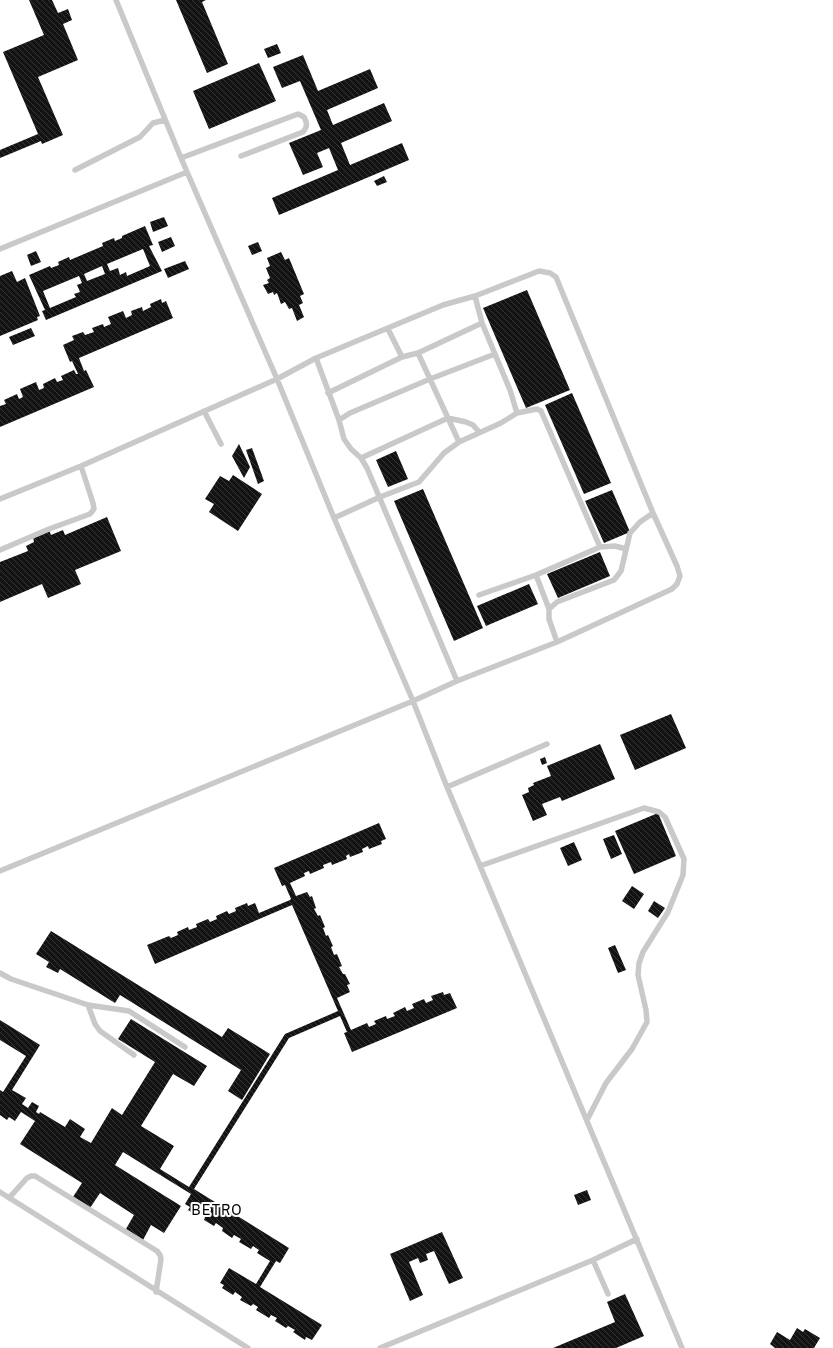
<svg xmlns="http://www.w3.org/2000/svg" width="833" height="1348" viewBox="0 0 833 1348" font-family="'Public Sans',sans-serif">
	<defs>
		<pattern id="building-back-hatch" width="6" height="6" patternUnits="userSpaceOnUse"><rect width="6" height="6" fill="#131313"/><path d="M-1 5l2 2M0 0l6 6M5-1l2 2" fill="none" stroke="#363636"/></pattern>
	</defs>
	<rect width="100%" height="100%" fill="#fff"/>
	<path fill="url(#building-back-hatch)" fill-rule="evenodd" d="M29 0H52L58 13 68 9 72 20 63 24 78 60 38 77 63 135 42 144 41 141 0 158V150L38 134 3 52 44 35Z
		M176 0H206L202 2 228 64 207 73Z
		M277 44 281 53 268 58 264 49Z
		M303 55 318 91 370 69 378 88 327 110 333 125 384 103 392 121 341 143 350 165 402 143 409 160 279 215 272 198 338 170 329 148 317 153 323 167 303 175 289 143 321 130 300 81 282 88 273 67Z
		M259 63 276 101 209 129 193 91Z
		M384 176 387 182 377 186 374 181Z
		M164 217 168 226 153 232 150 222Z
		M145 226 153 245 149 246 162 271 46 320 42 311 45 310 29 275 50 266 51 268 59 265 58 262 69 257 70 260 103 246 102 243 114 238 115 241 122 238V236ZM143 249 150 266 127 276 126 272 120 275 118 268 110 271 107 264ZM102 266 105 274 87 281 84 274ZM79 276 82 283 77 285 80 292 74 294 76 297 50 308 43 291Z
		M171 237 175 246 162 252 158 242Z
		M258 242 262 251 252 255 248 246Z
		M36 251 41 262 31 266 27 255Z
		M281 252 285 260 289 258 304 294 300 296 303 303 299 305 304 317 297 321 292 308 289 309 285 302 281 304 277 293 274 295 273 292 268 294 263 285 269 283 267 280 270 278 266 268 270 266 267 258Z
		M185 261 189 269 168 278 164 269Z
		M12 271 17 282 25 278 40 316 37 317 38 320 0 336V276Z
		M527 290 570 390 526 408 483 308Z
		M161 299 162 303 166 301 173 318 79 358 84 371 86 370 94 387 0 427V406L6 404 4 400 17 394 19 399 23 397 20 389 36 382 39 390 44 388 43 384 55 378 57 382 63 380 61 376 74 370 76 374H78L72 361 70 362 63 345 74 340 72 336 83 332 85 335 94 332 92 328 103 324 104 327 111 324 108 317 123 311 126 318 132 315 131 311 142 307 143 311 151 307 150 304Z
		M31 328 35 336 13 345 9 337Z
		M572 393 611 483 584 494 545 405Z
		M239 444 250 467 244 478 232 456Z
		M252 448 264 481 258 484 246 450Z
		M396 451 408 479 388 487 376 460Z
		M233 475 262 494 238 531 209 512 214 504 205 499 220 476 229 481Z
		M423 489 483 628 454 641 394 501Z
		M612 490 630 532 604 543 585 501Z
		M107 517 121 551 75 570 81 584 48 598 42 584 0 602V562L28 551 26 546 34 542 33 537 49 530 51 535 63 530 65 535Z
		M600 552 610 576 558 598 547 574Z
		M529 584 538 604 486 626 477 606Z
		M671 714 686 748 635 770 620 735Z
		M600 744 615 779 562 801 560 797 542 804 547 815 533 821 522 795 529 792 528 788 534 785 533 783 551 776 547 766Z
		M545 757 547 763 542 765 540 759Z
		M658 813 676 856 634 874 615 831Z
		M379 823 386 839 381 841 382 844 369 849 368 846 362 849 363 852 350 857 349 854 346 856 347 859 332 865 331 862 323 865 324 868 310 874 309 871 304 873 305 876 290 883 296 896 307 892 310 897 312 896 316 908 314 909 318 916 320 915 325 927 323 928 326 936 328 935 333 946 331 947 334 955 337 954 342 966 339 967 343 974H345L350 984 347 985 350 992 337 998 351 1030 367 1023 369 1027 376 1024 374 1021 386 1016 387 1019 395 1016 393 1013 405 1007 407 1011 414 1008 412 1004 424 999 426 1003 433 1000 431 996 443 992 444 995 450 993 457 1008 352 1052 344 1033 347 1032 340 1016 289 1038 194 1189 289 1248 280 1263 276 1261 260 1287 322 1325 312 1340 306 1337 305 1340 293 1332 295 1330 288 1326 286 1328 275 1321 277 1318 271 1315 269 1318 256 1310 258 1307 253 1304 251 1306 240 1300 242 1297 235 1292 233 1295 222 1288 224 1285 220 1283 229 1268 256 1284 270 1261 257 1253 259 1250 253 1246 251 1249 239 1242 241 1239 234 1235 232 1238 222 1231 223 1228 216 1223 214 1226 204 1220 205 1217 200 1213 198 1216 188 1210 190 1207 185 1204 191 1194 123 1152 115 1165 181 1206 164 1233 151 1225 143 1240 126 1229 134 1215 100 1193 90 1208 73 1197 82 1183 20 1144 35 1121 21 1112 15 1121 9 1117 7 1120 0 1115V1090L3 1092 26 1056 0 1040V1020L40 1045 12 1090 26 1098 22 1104 28 1108 32 1102 39 1106 36 1112 39 1114 40 1112 65 1127 70 1119 85 1129 80 1137 91 1143 112 1108 122 1115 155 1062 118 1039 131 1019 207 1066 194 1086 173 1074 141 1126 174 1146 160 1169 189 1187 285 1034 338 1011 292 905 155 964 147 945 169 936 171 938 178 935 177 932 188 927 189 930 197 927 196 924 208 919 210 922 217 919 216 916 227 911 229 914 236 911 235 908 247 903 248 906 255 903 259 913 290 900 291 899 285 885 282 886 274 868Z
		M614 835 622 854 611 859 603 839Z
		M574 842 582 860 568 866 560 848Z
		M632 886 644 894 634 909 622 901Z
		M654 901 665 908 658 918 648 911Z
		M51 931 222 1037 228 1028 270 1054 242 1100 228 1091 241 1070 120 995 115 1003 60 969 58 973 46 967 49 962 36 954Z
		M615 945 626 970 618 973 608 948Z
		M587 1190 591 1200 578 1205 574 1195Z
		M442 1232 463 1278 449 1284 434 1251 426 1254 428 1260 420 1263 418 1258 409 1262 423 1295 410 1301 390 1254Z
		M625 1294 644 1336 616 1348H553L615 1322 607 1302Z
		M797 1328 803 1332 805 1329 820 1338 814 1348H775L770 1344 777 1332 790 1340Z"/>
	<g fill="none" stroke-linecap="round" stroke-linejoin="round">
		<path stroke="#c9c9c9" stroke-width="5.5" d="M116 0 181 158 277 379 334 518 413 701 447 787 682 1348
			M181 158 298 114 304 117C307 123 308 126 303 132L241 156
			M75 170 140 137 153 123 165 120
			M0 249 187 172
			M388 329 402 357
			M418 353 459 442
			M316 358 339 420 344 439 351 449 361 458 367 468 457 681
			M328 393 402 357 418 353 482 323
			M204 411 221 444
			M517 413 537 409 541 411 600 547
			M339 420 350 413 430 379 495 354
			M361 458 448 418 466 422 473 425 479 432
			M0 499 81 466 277 379 316 358 443 305 475 296 539 271 550 273 556 277 653 513 677 566 680 576 677 584 672 589 557 642 457 681 413 701 0 871
			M334 518 380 497 419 482 444 453 459 442 501 423 517 413 510 390 482 323 475 296
			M0 550 49 529 90 514 94 509 93 503 81 466
			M536 575 549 609
			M479 595 536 575 600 547 615 546 626 549
			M557 642 549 619V609L557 602 614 580 621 571 630 533 640 522 653 513
			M447 787 547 744
			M480 866 644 808 659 812 665 817 684 859 683 875 668 912 643 952 639 963 638 975 646 1010 647 1022 632 1049 606 1083 587 1120
			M0 973 11 979 88 1005 129 1011 185 1047
			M88 1005 95 1024 100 1031 134 1055
			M0 1192 248 1348
			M9 1198 27 1178 31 1176H35L157 1251 160 1255 161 1259 156 1292
			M593 1260 608 1294
			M380 1348 593 1260 637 1239"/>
	</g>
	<g text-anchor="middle" stroke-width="4" stroke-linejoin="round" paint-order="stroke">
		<g font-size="14" letter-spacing="1" fill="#000" stroke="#fff">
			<text x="217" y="1215">BETRO</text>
		</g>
	</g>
</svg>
